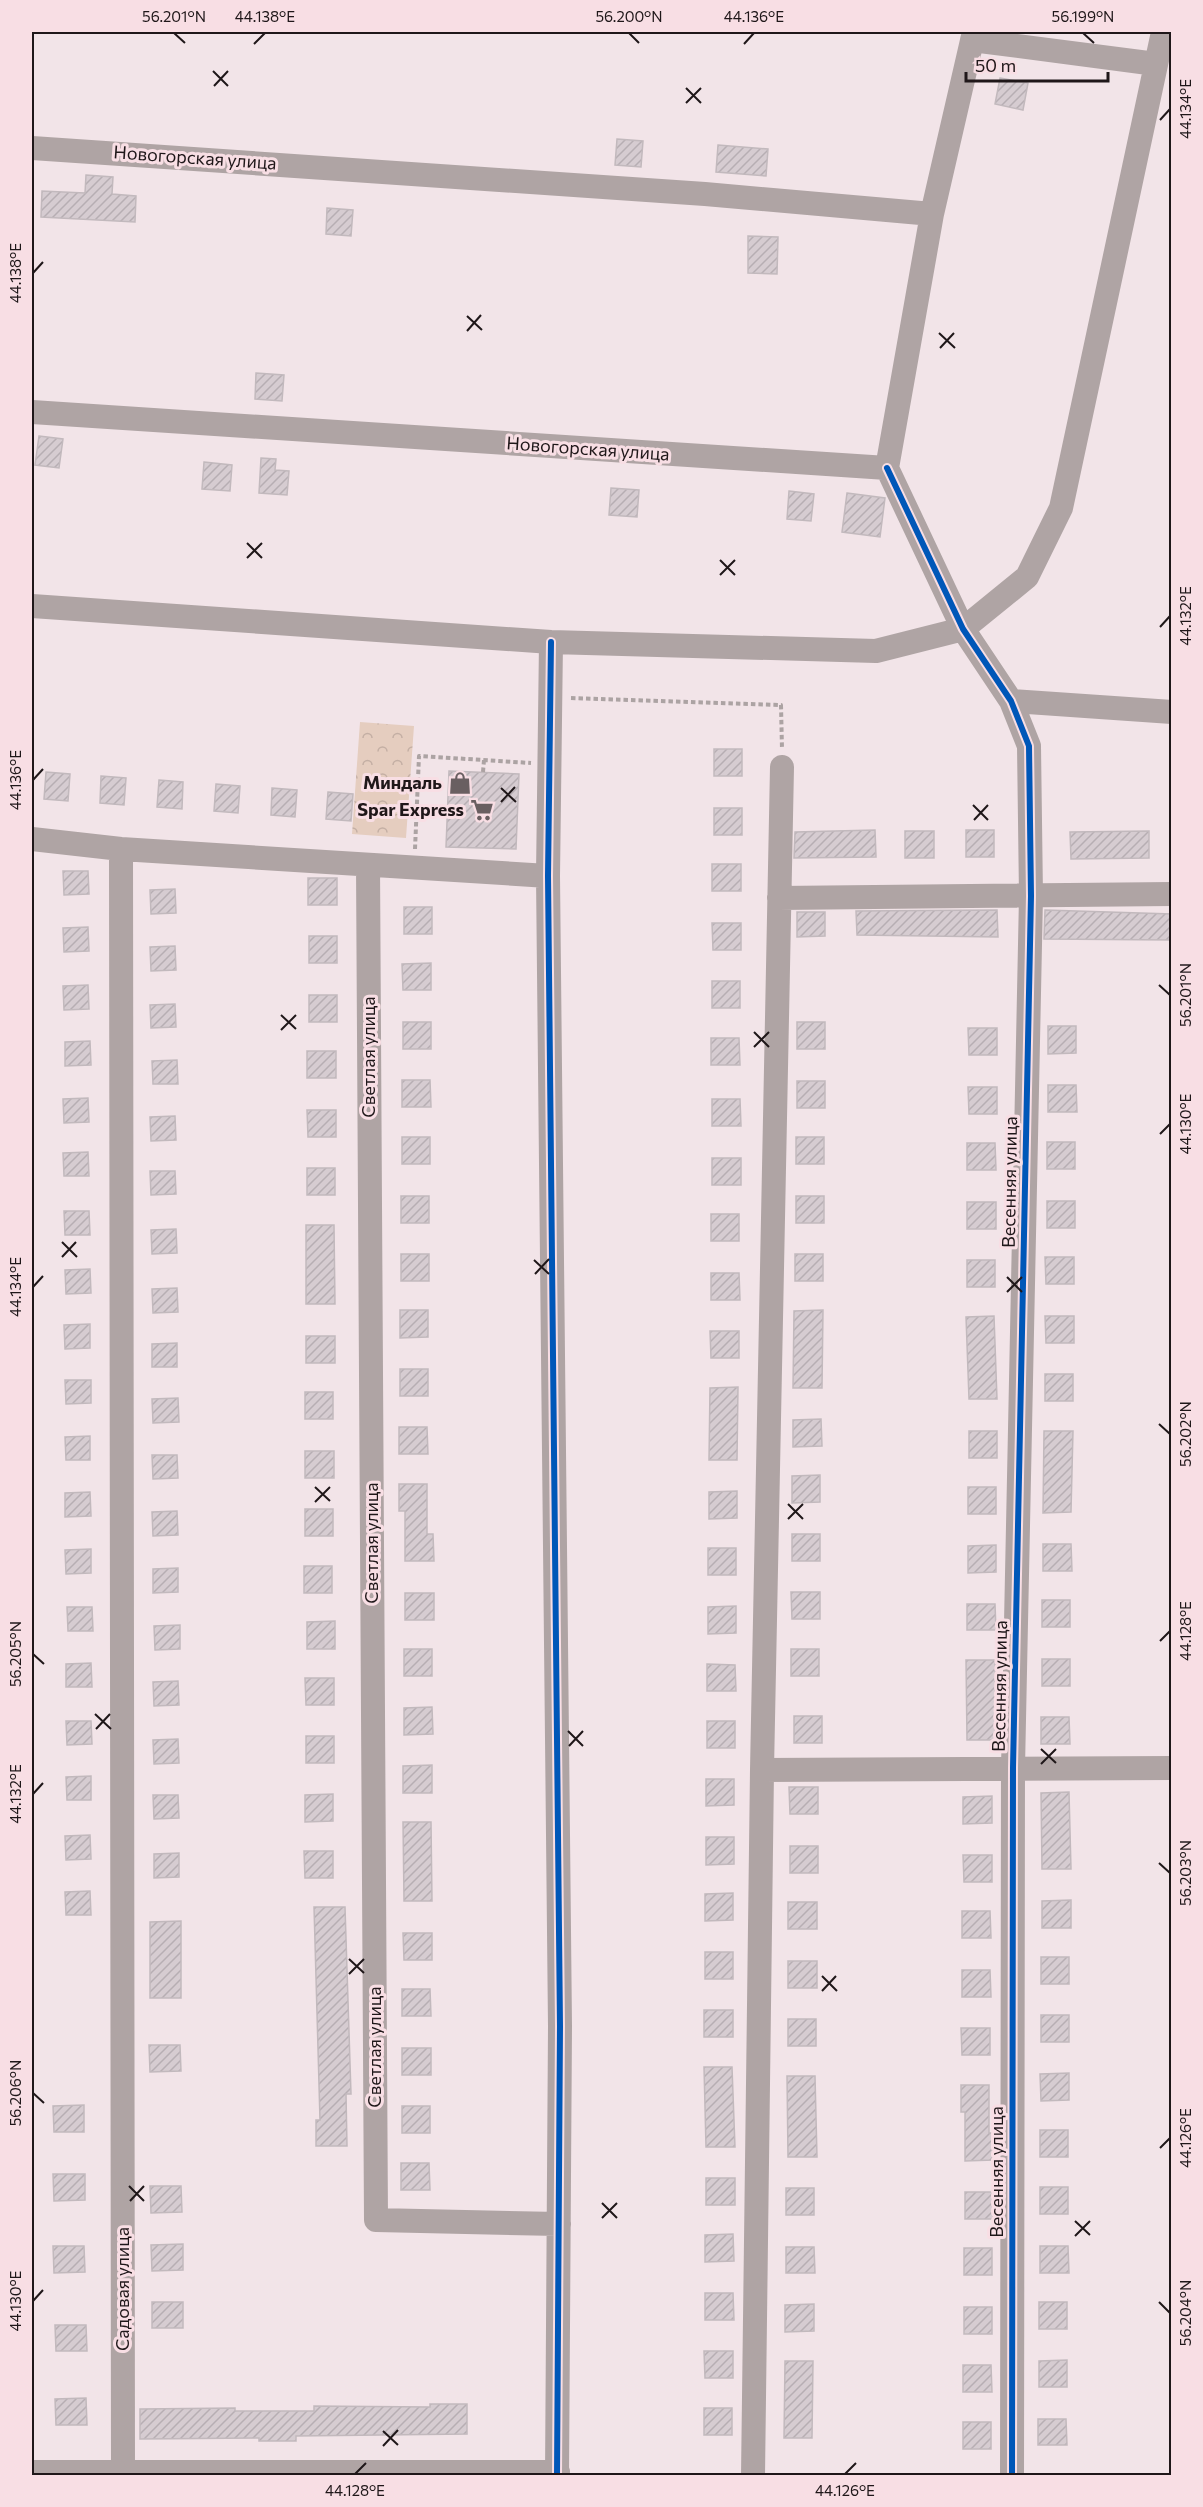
<svg xmlns="http://www.w3.org/2000/svg" width="1203" height="2507" viewBox="0 0 1203 2507" font-family="Commissioner,sans-serif">
	<defs>
		<pattern id="park-crowns" width="20" height="18" patternUnits="userSpaceOnUse" patternTransform="scale(1.5)"><rect width="20" height="18" fill="#e5cdbf"/><path d="M2 6a3 3 0 1 1 6 0M12 15a3 3 0 1 1 6 0" fill="none" stroke="#c4afa4"/></pattern>
		<pattern id="building-hatch" width="6" height="6" patternUnits="userSpaceOnUse" patternTransform="scale(1.5)"><rect width="6" height="6" fill="#d6ccd1"/><path d="M-1 1l2-2M0 6l6-6M5 7l2-2" fill="none" stroke="#b7aeb3"/></pattern>
	</defs>
	<rect width="100%" height="100%" fill="#f2e4e8"/>
	<path fill="url(#park-crowns)" d="M360 722 414 726 406 838 352 834Z"/>
	<path fill="url(#building-hatch)" stroke="#c2b9bd" stroke-width="1.5" d="M1000 78 1028 83 1023 110 995 104Z
		M617 139 643 141 641 167 615 165Z
		M718 145 768 149 766 176 716 172Z
		M86 175 113 177 112 194 136 196 135 222 41 217 42 191 85 193Z
		M327 208 353 210 351 236 326 234Z
		M748 236 778 237 777 274 748 273Z
		M256 373 284 375 282 401 255 399Z
		M39 436 63 439 59 468 35 465Z
		M261 458 276 459 275 470 289 471 287 495 259 493Z
		M204 462 232 465 230 491 202 489Z
		M611 488 639 490 637 517 609 515Z
		M789 491 814 494 811 521 787 519Z
		M847 493 885 498 880 537 842 532Z
		M714 749H742V776H714Z
		M449 771 519 774 516 849 446 847Z
		M46 772 70 774 68 801 44 799Z
		M101 776 126 778 124 805 100 803Z
		M159 780 183 782 182 809 157 807Z
		M216 784 240 786 238 813 214 811Z
		M272 788 297 790 295 817 271 815Z
		M328 792 353 794 351 821 326 819Z
		M714 808H742V835H714Z
		M875 830 876 857 794 858 795 832Z
		M966 830H994V857H966Z
		M905 831H934V858H905Z
		M1149 831V858L1071 859 1070 832Z
		M712 864H741V891H712Z
		M63 871H88L89 894 64 895Z
		M308 878H337V905H308Z
		M175 889 176 913 151 914 150 890Z
		M404 907H432V934H404Z
		M997 910 998 937 857 935 856 911Z
		M1045 910 1172 914V940L1044 939Z
		M797 912H825V936L797 937Z
		M712 923H741V950H713Z
		M88 927 89 951 64 952 63 928Z
		M309 936H337V963H309Z
		M175 946 176 970 151 971 150 947Z
		M431 963V990H403L402 964Z
		M712 981H740V1008H712Z
		M88 985 89 1009 64 1010 63 986Z
		M309 995H337V1022H309Z
		M175 1004 176 1027 151 1028 150 1005Z
		M403 1022H431V1049H403Z
		M797 1022H825V1049H797Z
		M1048 1026H1076V1053L1048 1054Z
		M968 1028H997V1055H969Z
		M711 1038H739L740 1065H711Z
		M90 1041 91 1065 65 1066V1042Z
		M307 1051H336V1078H307Z
		M177 1060 178 1084H153L152 1061Z
		M402 1080H430L431 1107H402Z
		M797 1081H825V1108H797Z
		M1048 1085H1076L1077 1112H1048Z
		M968 1087H997V1114H969Z
		M88 1098 89 1122 64 1123 63 1099Z
		M712 1099H740L741 1126H712Z
		M307 1110H336V1137H308Z
		M175 1116 176 1140 151 1141 150 1117Z
		M402 1137H430V1164H402Z
		M796 1137H824V1164H796Z
		M1047 1142H1075V1169H1047Z
		M967 1143H995L996 1170H967Z
		M88 1152 89 1176H64L63 1153Z
		M712 1158H741V1185H712Z
		M307 1168H335V1195H307Z
		M150 1171H175L176 1194 151 1195Z
		M401 1196H429V1223H401Z
		M796 1196H824V1223H796Z
		M1047 1201H1075V1228H1047Z
		M967 1202H996V1229H967Z
		M64 1211H89L90 1235H65Z
		M711 1214H739V1241H711Z
		M306 1225H334L335 1304H306Z
		M176 1229 177 1253 152 1254 151 1230Z
		M401 1254H429V1281H401Z
		M795 1254H823V1281H795Z
		M1045 1257H1074V1284H1046Z
		M967 1260H995V1287H967Z
		M90 1269 91 1293 66 1294 65 1270Z
		M711 1273H739L740 1300H711Z
		M177 1288 178 1312 153 1313 152 1289Z
		M400 1310H428V1337L400 1338Z
		M823 1310 822 1388H793L794 1311Z
		M994 1316 997 1399H969L966 1317Z
		M1045 1316H1074V1343H1046Z
		M90 1324V1348L65 1349 64 1325Z
		M710 1331H739V1358H711Z
		M306 1336H335V1363H306Z
		M177 1343V1367H152V1344Z
		M400 1369H428V1396H400Z
		M1045 1374H1073V1401H1045Z
		M65 1380H91V1403L66 1404Z
		M738 1387 737 1460H709L710 1388Z
		M305 1392H333V1419H305Z
		M178 1398 179 1422 153 1423 152 1399Z
		M821 1419 822 1446 793 1447V1420Z
		M399 1427H427L428 1454H399Z
		M969 1431H997V1458H969Z
		M1044 1431H1073L1071 1512 1043 1513Z
		M90 1436V1460H66L65 1437Z
		M305 1451H334V1478H305Z
		M152 1455H177L178 1478 153 1479Z
		M820 1475V1502L792 1503V1476Z
		M399 1484H427V1534H433L434 1561H405V1511H399Z
		M968 1487H996V1514H968Z
		M737 1491V1518L709 1519V1492Z
		M90 1492 91 1516 65 1517V1493Z
		M305 1509H333V1536H305Z
		M177 1511 178 1535 153 1536 152 1512Z
		M792 1534H820V1561H792Z
		M1043 1544H1071L1072 1571H1043Z
		M996 1545V1572L968 1573V1546Z
		M708 1548H736V1575H708Z
		M91 1549V1573L66 1574 65 1550Z
		M304 1566H332V1593H304Z
		M178 1568V1592L153 1593V1569Z
		M791 1592H820V1619H792Z
		M405 1593H434V1620H405Z
		M1042 1600H1070V1627H1042Z
		M967 1604H995L996 1630H967Z
		M736 1606V1633L708 1634V1607Z
		M67 1607H92L93 1631H68Z
		M335 1621V1649H307V1622Z
		M180 1625V1649L155 1650 154 1626Z
		M404 1649H432V1676H404Z
		M791 1649H819V1676H791Z
		M1042 1659H1070V1686H1042Z
		M966 1660H995V1740H967Z
		M91 1663 92 1687H66V1664Z
		M707 1664 735 1665 736 1691H707Z
		M305 1678H334V1705H306Z
		M178 1681 179 1705 154 1706 153 1682Z
		M432 1707 433 1734 404 1735V1708Z
		M794 1716H822V1743H794Z
		M1041 1717H1069L1070 1744H1041Z
		M66 1721H91L92 1744 67 1745Z
		M707 1721H735V1748H707Z
		M306 1736H334V1763H306Z
		M178 1739 179 1763 154 1764 153 1740Z
		M432 1765V1793H403V1766Z
		M91 1776V1800H67L66 1777Z
		M706 1779H734V1805L706 1806Z
		M789 1787H818V1814H790Z
		M1069 1792 1071 1869H1042L1041 1793Z
		M333 1794V1821L305 1822V1795Z
		M153 1795H178L179 1818 154 1819Z
		M992 1796V1823L963 1824V1797Z
		M403 1822H431L432 1901H404Z
		M90 1835 91 1859 66 1860 65 1836Z
		M706 1837H734V1864L706 1865Z
		M790 1846H818V1873H790Z
		M304 1851H333V1878H305Z
		M179 1853V1877L154 1878V1854Z
		M963 1855H992V1882H964Z
		M90 1891 91 1915H66L65 1892Z
		M733 1893V1920L705 1921V1894Z
		M1071 1900V1928H1042V1901Z
		M788 1902H817V1929H788Z
		M314 1907H345L351 2094H346L347 2146H316V2120H320Z
		M962 1911H990L991 1938H962Z
		M181 1921V1998H150V1922Z
		M403 1933H432V1960H404Z
		M705 1952H733V1979H705Z
		M1041 1957H1069V1984H1041Z
		M788 1961H817V1988H788Z
		M962 1970H990L991 1997H962Z
		M402 1989H430L431 2016H402Z
		M704 2010H733V2037H704Z
		M1041 2015H1069V2042H1041Z
		M788 2019H816V2046H788Z
		M961 2028H990V2055H962Z
		M149 2045H180L181 2071 150 2072Z
		M402 2048H431V2075H402Z
		M704 2067H732L735 2147H706Z
		M1069 2073V2100L1041 2101 1040 2074Z
		M787 2076H815L817 2157H788Z
		M961 2085H989V2133H993V2160L965 2161V2112H961Z
		M84 2105V2132H54L53 2106Z
		M402 2106H430V2133H402Z
		M1040 2130H1068V2157H1040Z
		M401 2163H429L430 2190H401Z
		M53 2174H85V2200L54 2201Z
		M706 2178H735V2205H706Z
		M150 2186H181L182 2212 151 2213Z
		M1040 2187H1068V2214H1040Z
		M786 2188H814V2215H786Z
		M965 2192H993V2219H965Z
		M733 2234 734 2261 705 2262V2235Z
		M183 2244V2270L152 2271 151 2245Z
		M53 2246H84L85 2272 54 2273Z
		M1040 2246H1068L1069 2273H1040Z
		M786 2247H814L815 2273H786Z
		M964 2248H992V2275H964Z
		M705 2293H733L734 2320H705Z
		M152 2302H183V2328H152Z
		M1039 2302H1067V2329H1039Z
		M814 2304V2331L785 2332V2305Z
		M964 2307H992V2334H964Z
		M55 2325H86L87 2351H56Z
		M704 2351H733V2378H705Z
		M1067 2360V2387H1039V2361Z
		M785 2361H813L812 2438H784Z
		M963 2365H991L992 2392H963Z
		M86 2398 87 2425H56L55 2399Z
		M430 2404H467V2434L296 2436V2441H259V2438L140 2439V2409L235 2408V2411H314V2406L430 2407Z
		M704 2408H732V2435H704Z
		M1038 2419H1066L1067 2445H1038Z
		M963 2422H991V2449H963Z"/>
	<g fill="none" stroke-linecap="round" stroke-linejoin="round">
		<path stroke="#aca3a3" stroke-width="4" stroke-dasharray="4.5 3" stroke-linecap="butt" d="M571 698 781 705 782 749
			M483 772 484 760
			M415 849 419 756 531 763"/>
		<path stroke="#afa4a4" stroke-width="24" d="M972 40 1156 64
			M32 148 705 194 932 214
			M32 412 887 468
			M887 468 963 629 1011 701 1029 746 1031 896 1013 1768 1012 2476
			M887 468 932 214 974 32
			M32 606 551 642 876 651 963 629 1027 577 1061 508 1163 32
			M551 642 548 876 560 2026 557 2476
			M1011 701 1172 712
			M32 839 121 849 548 876
			M121 849 123 2472
			M368 865 376 2220 559 2224
			M779 898 1172 894
			M762 1770 1172 1768
			M32 2472H558
			M753 2476 762 1770 782 767"/>
		<g stroke="#f8dee4" stroke-width="10">
			<path id="cycleway" d="M887 468 963 629 1011 701 1029 746 1031 896 1013 1768 1012 2476
				M551 642 548 876 560 2026 557 2476"/>
		</g>
		<use href="#cycleway" stroke="#0057b8" stroke-width="6"/>
	</g>
	<path fill="none" stroke="#1f1719" stroke-width="2" d="M174 33 185 43M629 33 639 43M1083 33 1094 43M254 44 265 33M744 44 754 33M213 71 228 86M214 86 228 71M686 88 701 103M686 103 701 88M1160 120 1170 109M33 273 43 262M467 316 482 330M467 331 481 315M939 333 955 348M940 348 954 333M247 543 262 558M247 558 262 543M720 560 735 575M720 575 735 560M1160 627 1170 616M33 780 43 769M501 788 516 802M501 802 515 787M973 805 988 820M974 820 988 805M1159 985 1170 995M281 1015 296 1029M281 1030 296 1015M754 1032 769 1047M754 1047 769 1032M1160 1134 1170 1124M62 1242 77 1257M62 1257 76 1242M534 1260 549 1274M535 1274 549 1259M1007 1277 1022 1292M33 1287 43 1276M1007 1292 1022 1277M1159 1424 1170 1434M315 1487 330 1501M315 1502 330 1487M788 1504 803 1519M788 1519 803 1504M1160 1641 1170 1631M33 1654 44 1664M95 1714 111 1729M96 1729 110 1714M568 1731 583 1746M569 1746 583 1731M1041 1749 1056 1763M1041 1764 1056 1749M33 1794 43 1783M1159 1863 1170 1873M349 1959 364 1973M349 1974 364 1959M822 1976 837 1991M822 1991 836 1976M33 2093 44 2103M1160 2148 1170 2138M129 2186 144 2201M130 2201 144 2186M602 2203 617 2218M602 2218 617 2203M1075 2221 1090 2235M1075 2236 1090 2221M33 2301 43 2290M1159 2302 1170 2313M383 2431 398 2445M383 2446 398 2430M355 2474 366 2463M845 2474 856 2463"/>
	<defs>
		<g id="shop-bare" transform="scale(1.8)"><path d="M-5-2.5h2.3a2.7 3.5 0 0 1 5.4 0H5L5.5 6h-11ZM-1.5-2.5h3a1.5 2.3 0 0 0-3 0Z" fill="#695f61" stroke="#f8dee4" stroke-width="2.5" paint-order="stroke"/></g>
		<g id="supermarket-bare" transform="scale(1.8)"><path d="M-6-5.5h2.5l.6 2H6L4.5 2H-2.5L-4.4-4H-6ZM-1.5 3.2a1.3 1.3 0 1 0 .1 0ZM3 3.2a1.3 1.3 0 1 0 .1 0Z" fill="#695f61" stroke="#f8dee4" stroke-width="2.5" paint-order="stroke"/></g>
	</defs>
	<g fill-rule="evenodd">
		<use href="#shop-bare" x="460" y="783"/>
		<use href="#supermarket-bare" x="482" y="810"/>
	</g>
	<g text-anchor="middle" stroke-width="6" stroke-linejoin="round" paint-order="stroke">
		<g font-size="18" fill="#1f1719" stroke="#f8dee4">
			<text transform="translate(195 158) rotate(4)" y="6">Новогорская улица</text>
			<text transform="translate(588 449) rotate(4)" y="6">Новогорская улица</text>
			<text transform="translate(369 1057) rotate(-90)" y="6">Светлая улица</text>
			<text transform="translate(1010 1182) rotate(-89)" y="6">Весенняя улица</text>
			<text transform="translate(372 1543) rotate(-90)" y="6">Светлая улица</text>
			<text transform="translate(1000 1686) rotate(-89)" y="6">Весенняя улица</text>
			<text transform="translate(375 2047) rotate(-90)" y="6">Светлая улица</text>
			<text transform="translate(997 2172) rotate(-90)" y="6">Весенняя улица</text>
			<text transform="translate(123 2289) rotate(-90)" y="6">Садовая улица</text>
		</g>
		<g font-size="18" font-weight="bold" fill="#1f1719" stroke="#f8dee4" text-anchor="end">
			<text x="442" y="789">Миндаль</text>
			<text x="464" y="816">Spar Express</text>
		</g>
	</g>
	<rect width="1203" height="2507" fill="none" stroke="#f8dee4" stroke-width="66"/>
	<path d="M966 72v9h142v-9" fill="none" stroke="#1f1719" stroke-width="3"/>
	<text x="975" y="72" font-size="18" fill="#1f1719" stroke="#f8dee4" stroke-width="4.5" paint-order="stroke">50 m</text>
	<rect x="33" y="33" width="1137" height="2441" fill="none" stroke="#1f1719" stroke-width="2"/>
	<g font-size="15" text-anchor="middle" fill="#1f1719">
		<text x="174" y="22">56.201°N</text>
		<text x="265" y="22">44.138°E</text>
		<text x="629" y="22">56.200°N</text>
		<text x="754" y="22">44.136°E</text>
		<text x="1083" y="22">56.199°N</text>
		<text transform="translate(1186 109) rotate(-90)" y="5">44.134°E</text>
		<text transform="translate(16 273) rotate(-90)" y="5">44.138°E</text>
		<text transform="translate(1186 616) rotate(-90)" y="5">44.132°E</text>
		<text transform="translate(16 780) rotate(-90)" y="5">44.136°E</text>
		<text transform="translate(1186 995) rotate(-90)" y="5">56.201°N</text>
		<text transform="translate(1186 1124) rotate(-90)" y="5">44.130°E</text>
		<text transform="translate(16 1287) rotate(-90)" y="5">44.134°E</text>
		<text transform="translate(1186 1434) rotate(-90)" y="5">56.202°N</text>
		<text transform="translate(1186 1631) rotate(-90)" y="5">44.128°E</text>
		<text transform="translate(16 1654) rotate(-90)" y="5">56.205°N</text>
		<text transform="translate(16 1794) rotate(-90)" y="5">44.132°E</text>
		<text transform="translate(1186 1873) rotate(-90)" y="5">56.203°N</text>
		<text transform="translate(16 2093) rotate(-90)" y="5">56.206°N</text>
		<text transform="translate(1186 2138) rotate(-90)" y="5">44.126°E</text>
		<text transform="translate(16 2301) rotate(-90)" y="5">44.130°E</text>
		<text transform="translate(1186 2313) rotate(-90)" y="5">56.204°N</text>
		<text x="355" y="2496">44.128°E</text>
		<text x="845" y="2496">44.126°E</text>
	</g>
</svg>
